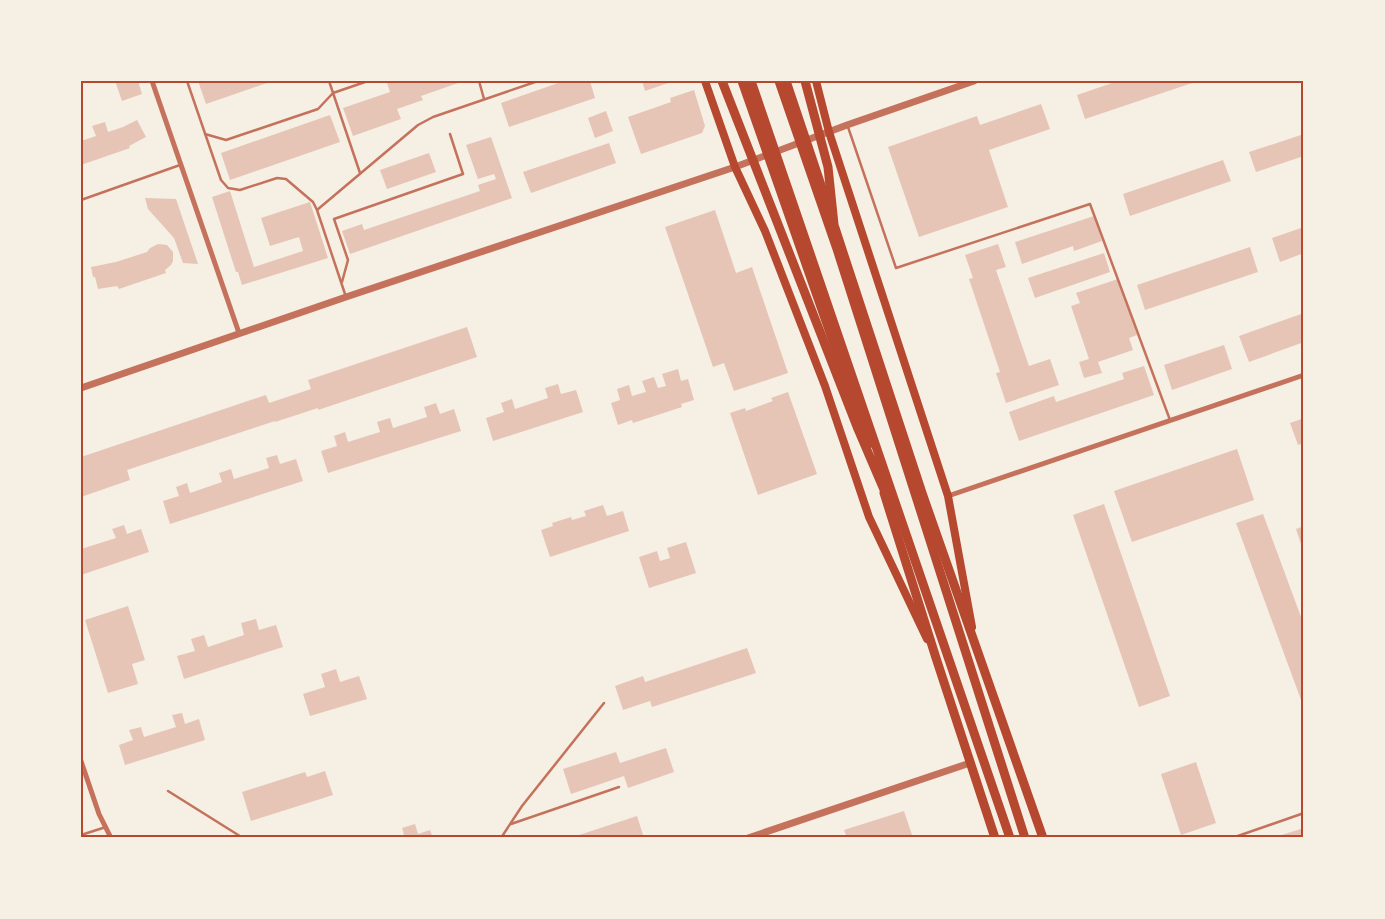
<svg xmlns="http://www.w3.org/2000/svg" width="1385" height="919" viewBox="0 0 1385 919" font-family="'Golos Text',sans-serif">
	<rect width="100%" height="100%" fill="#f6efe4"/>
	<path fill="#e6c5b7" d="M115 81H138L142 94 122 101Z
		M198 81H270V82L206 104Z
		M394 81 461 82 421 96 423 100 397 109 401 119 353 136 343 108 390 92 387 83Z
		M564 81H590L595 98 509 127 501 103Z
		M642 81H668V83L645 91Z
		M1118 81H1195V82L1085 119 1077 95Z
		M694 90 705 126 702 133 641 154 628 117 671 102 670 98Z
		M1041 104 1050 129 989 150 1008 207 919 237 888 147 977 116 980 125Z
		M606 111 613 131 595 138 588 118Z
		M330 115 340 142 230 180 221 153Z
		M137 120 146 137 129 146 130 148 81 165V141L96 136 92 126 105 122 108 132 123 127Z
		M1304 134V156L1256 172 1249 152Z
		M491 137 512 198 350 254 342 231 362 224 364 230 480 191 478 185 496 179 494 174 478 179 466 145Z
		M609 143 616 163 531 193 523 172Z
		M429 153 436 172 387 189 380 170Z
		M1223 160 1231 181 1130 216 1123 194Z
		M230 191 254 267 303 251 299 237 270 246 261 218 310 202 328 258 242 285 238 272H236L212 197Z
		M145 198 176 199 198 264 183 263 174 238 148 209Z
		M715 210 736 273 752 267 788 373 734 391 724 363 713 367 665 227Z
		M1094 216 1102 241 1074 251 1073 246 1022 264 1015 242Z
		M1304 227V253L1280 262 1272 238Z
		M158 244 167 245 173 252V261L171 265 165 270 166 273 119 289 117 286 98 289 95 277H93L91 267 116 262 147 252 150 248Z
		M998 244 1006 267 996 270 1029 366 1050 359 1059 385 1006 403 996 373 1000 372 969 279 973 278 965 255Z
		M1250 247 1258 272 1145 310 1137 285Z
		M1104 253 1110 272 1035 298 1028 278Z
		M1118 279 1137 335 1129 338 1133 350 1098 362 1102 373 1084 378 1079 362 1089 359 1071 306 1080 303 1076 293Z
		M1304 313V342L1249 362 1239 336Z
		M467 327 477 357 318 410V408L275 422V421L127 470 130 480 81 497V457L266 395 269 403 311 389 308 380Z
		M1224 345 1232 369 1172 390 1164 365Z
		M1144 366 1154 395 1019 441 1009 412 1054 396 1056 402 1124 379 1122 373Z
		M678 369 681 381 688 379 694 400 681 404 682 407 633 423 632 420 618 425 611 403 620 400 617 389 629 385 632 396 646 392 642 381 654 377 658 388 666 386 662 374Z
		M558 384 561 394 576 390 583 412 493 441 486 418 504 412 501 403 512 399 515 409 548 398 545 388Z
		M788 392 817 474 758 495 730 413 745 408 746 411 773 401 771 398Z
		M436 403 440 414 454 409 461 431 328 473 321 451 337 446 334 436 345 432 348 442 380 432 377 422 390 418 393 428 427 417 424 407Z
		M1304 418V443L1298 445 1290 423Z
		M1237 449 1254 500 1132 542 1114 491Z
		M277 455 280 464 296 459 303 481 170 524 163 501 179 496 176 487 187 483 190 493 222 482 219 473 231 469 234 479 269 468 266 458Z
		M1104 504 1170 696 1139 707 1073 515Z
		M603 505 607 516 623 511 629 531 550 557 541 530 553 526 552 523 571 517 572 520 586 516 584 511Z
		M1263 514 1304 625V708L1236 523Z
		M124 525 127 534 141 529 149 552 81 575V549L116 538 112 529Z
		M1304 526V550H1303L1296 529Z
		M686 542 696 573 649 588 639 557 657 551 660 561 670 558 667 548Z
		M128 606 145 660 132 664 138 684 108 693 85 620Z
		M256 619 259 630 276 625 283 647 184 679 177 656 195 651 191 639 204 635 208 647 244 635 241 623Z
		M747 648 756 673 652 707 650 701 623 710 615 686 643 676 645 682Z
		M336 669 340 682 359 676 367 699 310 716 303 694 325 687 321 674Z
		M182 713 185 724 199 719 205 740 125 765 119 745 133 740 129 730 141 727 144 737 176 727 172 715Z
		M666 748 674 772 628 788 624 776 571 794 563 769 616 752 620 763Z
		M1196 762 1216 823 1181 835 1161 774Z
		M325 771 333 795 251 821 242 792 305 772 307 777Z
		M904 811 913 838H847L844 830Z
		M637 816 644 838H573V837Z
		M415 824 418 834 430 830 433 838H405L402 828Z
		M1304 828V838H1275V837Z"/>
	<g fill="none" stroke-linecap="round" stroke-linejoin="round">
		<path stroke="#c5725c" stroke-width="2.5" d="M187 81 221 180 228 188 240 190 277 178 286 179 313 202 317 210 346 297
			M329 81 360 173
			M479 81 484 99
			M848 127 896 268 1090 204 1170 420
			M205 134 226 140 318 109 333 93 368 81
			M81 200 180 165
			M317 210 418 125 433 117 538 81
			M342 282 348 260 334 219 463 174 450 134
			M168 791 243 838
			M511 824 619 787
			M81 835 106 827
			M501 838 522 806 604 703
			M1232 838 1304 813"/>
		<path stroke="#c5725c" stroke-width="5" d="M152 81 239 333
			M948 496 1304 375
			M81 761 99 814 111 838"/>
		<path stroke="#c5725c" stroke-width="7" d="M81 388 346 297 735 167 847 125 974 81
			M748 838 970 763"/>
		<path stroke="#b5482f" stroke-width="8" d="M705 81 735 167 765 231 825 386 869 517 927 639
			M816 81 829 132 948 496 972 627"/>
		<path stroke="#b5482f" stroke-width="9" d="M742 81 842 367 868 445
			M786 81 831 215
			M835 228 922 493 1043 838
			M884 493 936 658 995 838"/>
		<path stroke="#b5482f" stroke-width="9" d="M722 81 858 429 888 499
			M751 81 1010 838
			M779 81 837 249 1025 838
			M805 81 828 167 835 234"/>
	</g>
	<rect width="1385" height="919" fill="none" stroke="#f6efe4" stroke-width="165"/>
	<rect x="82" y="82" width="1220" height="754" fill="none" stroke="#b5482f" stroke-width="2"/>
</svg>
